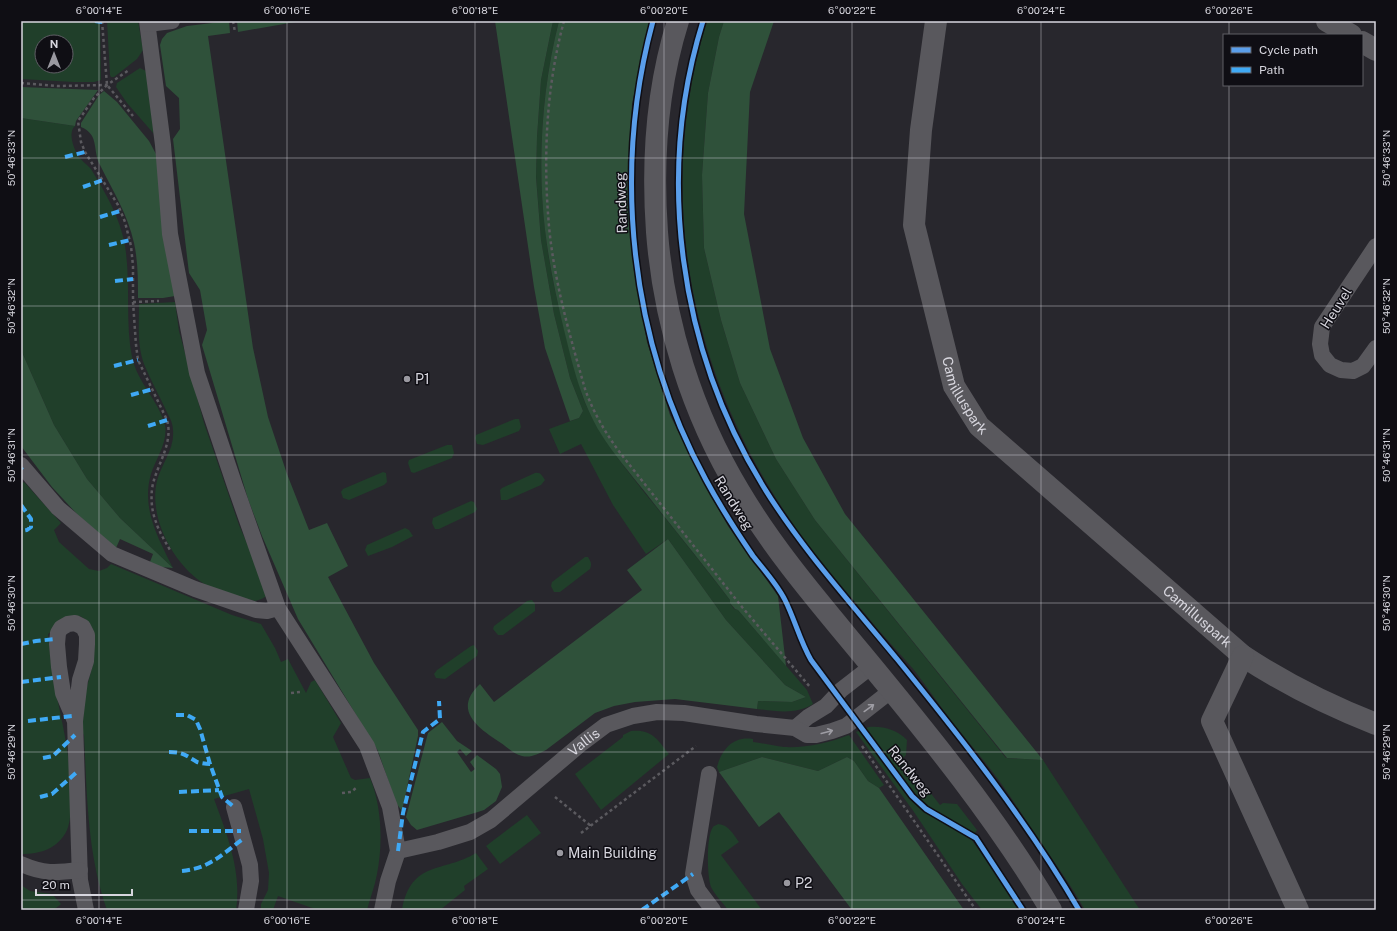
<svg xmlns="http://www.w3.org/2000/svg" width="1397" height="931" viewBox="0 0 1397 931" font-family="'Public Sans',sans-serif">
	<rect width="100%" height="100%" fill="#28272d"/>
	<path fill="#203f2a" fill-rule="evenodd" d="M21 21H100L101 80 94 82H74L21 79ZM42 42H66V66H42Z
		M107 21H138L143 50 137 59 114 77H111L110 75Z
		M553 21H559C542 88 537 160 545 229 551 286 567 340 582 395 597 434 623 465 648 497 676 531 703 565 730 600V603L734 609 738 610 807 690 813 704C796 715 776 711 757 709L758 701 792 702 806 697 785 685 726 620 668 539 646 554 613 505 581 444 560 454 549 429 579 418 583 411 570 378 554 314 541 240 536 176 537 137 541 80Z
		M707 21H724L719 37 708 93 702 175 704 248 721 320 740 383 776 459 815 520 1006 758 1043 760 1140 910H1085C1071 885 1054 862 1038 838 1024 818 1012 798 998 779 984 760 968 742 953 723 940 706 927 687 914 670 899 652 882 635 867 616 838 583 809 549 785 512 688 366 655 191 707 21Z
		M140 68 146 71 154 134 127 103 116 87 117 83Z
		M21 118 75 126C68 132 73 146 77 154 80 160 87 164 91 169 106 194 120 217 125 246 131 283 125 321 132 357 137 382 159 401 165 425 168 443 156 458 151 474 141 508 158 538 173 568L120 518 87 479 54 425 21 350Z
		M175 302 179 331 204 423 239 525 269 594C264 598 260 600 255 601 242 597 217 592 206 585 174 566 148 518 157 481 161 464 175 449 173 430 173 422 168 415 165 408 158 393 150 379 144 364 137 345 139 324 139 304Z
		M515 419H519L521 427 519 431 483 445 477 444 475 438 476 435Z
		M447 445H452L454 453 452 458 414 473 411 472 408 463 409 460Z
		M383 472 386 473 387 482 384 485 349 500 343 498 341 492 343 489Z
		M535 473C541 472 542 476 545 480L541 485 507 500H501L500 490 502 488Z
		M24 482 61 523 54 530 59 542 89 569 99 571 107 568 111 564 232 615 261 624 275 648 281 662 288 659 306 693 311 682 315 680 341 723 333 737 351 778 355 780 370 778C382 807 383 844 377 874 375 886 370 898 367 910H318L278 896 273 910H261V904L268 890 269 873 263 839 249 789 214 799C227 834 242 872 236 910H107C87 853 87 794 84 735L82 732 85 694 93 664 90 624 85 619 80 616H73L48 634C50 651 51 667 54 683 62 722 71 757 71 797 71 808 71 820 67 830 58 849 40 854 21 854V484Z
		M471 501 474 502 477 509 475 512 439 529H435L432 523 433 518Z
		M405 528 409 530 413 536 392 547 368 556 365 550 367 545Z
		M585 557H588C591 562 592 564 590 569L560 592H554L551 586 552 582Z
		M532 600 535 604V611L503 635H498L493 629 494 626 527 601Z
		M474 645 478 651 477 656 445 679 436 678 434 674 437 670 471 646Z
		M869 727C884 726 897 730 907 740L906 755 903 758 940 805 943 803 957 804 977 830 971 839 989 864 1019 910H982L962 884 914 812 856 732Z
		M631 731C652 729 657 739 669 754L601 810 575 774 623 737V735Z
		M849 735 884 785 879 788 868 781 854 761 847 757 818 771 762 757 719 772 717 767C722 749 733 736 753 739V742C763 743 774 746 784 747 806 748 829 743 849 735Z
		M527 815 541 833 500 864 486 846Z
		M718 824C729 825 733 834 739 842L721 855 762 910H728C723 903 715 895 711 887 707 877 706 836 713 827 713 826 717 825 718 824Z
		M476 853 488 869 464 886 465 890 440 910H402C411 860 443 873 476 853Z
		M21 885 30 891 52 894 61 904 60 905 53 910H21Z"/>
	<path fill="#2f513a" d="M229 21 230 33 208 36 253 348 268 417 287 474 309 530 327 523 348 566 328 577 374 663 418 730V736L402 811 396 803 378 751 298 619 262 536 248 499 202 345 207 330 200 290 189 273 173 139 180 129 179 98 166 86 160 45 162 39 167 33 187 26Z
		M237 21H301L238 32Z
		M495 21H553L541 80 537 137 536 177 541 240 554 314 570 378 583 411 579 418 570 421 545 348 534 287Z
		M559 21H650L632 104 629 172V224L634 271 647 342 670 415 706 487 728 526 778 596 786 666 738 610 735 609 730 603V600C702 563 673 528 645 492 630 473 614 455 601 434 581 402 573 366 564 330 556 297 549 263 545 230 537 162 542 87 559 21Z
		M724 21H774L750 92 744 214 770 349 803 438 845 514 1043 760 1007 758 815 520 776 459 740 383 721 320 704 248 702 175 708 93 719 37Z
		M21 87 98 90 76 121 75 126 21 118Z
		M104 91 117 102 149 141 156 154 175 296 163 298H138C138 280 138 261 134 243 128 215 113 191 100 165 92 150 100 135 81 127V123L99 95Z
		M21 350 54 425 87 479 120 518 173 568 161 567 150 562 153 554 120 539 116 548 77 514 52 487 21 446Z
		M668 539 726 620 785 685 806 697 792 702 758 701 757 709 675 699 635 702 614 706 595 713 546 750C538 754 531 758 522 756 514 754 507 747 501 743 478 728 452 710 480 684L494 702 642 590 627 570Z
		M442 722 457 741 472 751 466 756 460 749 457 752 471 772 475 769 470 762 477 755 496 769 500 774 502 787 496 801 484 810 478 812 417 830 411 825 406 817 428 733Z
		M762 757 818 771 847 757 854 761 868 781 879 788 964 910H852L779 812 759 827 719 772Z"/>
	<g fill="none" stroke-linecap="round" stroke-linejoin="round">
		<path stroke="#5b5a5f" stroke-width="2.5" stroke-dasharray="3 3" stroke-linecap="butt" d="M102 21 107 85 133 116
			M233 21 235 32
			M564 21C546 87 543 158 549 226 554 281 570 336 585 389 593 412 606 434 621 454L742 607 810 687
			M21 83 58 86 107 85 129 70
			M107 85 94 98 78 121 81 142 85 152 118 205 125 222 131 246 133 266V302L136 345 138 360 167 420C173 441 160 460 154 480 150 492 151 510 156 522 159 532 165 541 170 550
			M133 302 159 301
			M291 693 300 692 302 690
			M862 746 976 910
			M342 793 351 792 356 788
			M555 797 591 826
			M581 833 696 746"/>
		<g stroke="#59585d" stroke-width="16">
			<path d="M147 21 163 145 170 234 197 373 235 486 278 608 367 746 390 807 398 851 388 881 382 910"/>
			<path d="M148 24 172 21"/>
			<path d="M1376 246 1322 327 1320 344 1322 355 1330 365 1341 370 1353 371 1363 366 1376 348"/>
			<path d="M21 465 58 508 112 554 195 589 256 610 267 611 278 608"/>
			<path d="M75 721 80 680 86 661 87 644V635L83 627 75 623 68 624 61 628 58 633 57 644 59 667 63 693 75 721 80 880 86 910"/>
			<path d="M795 728 808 717 826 706 841 690 872 666"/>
			<path d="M709 774 693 874 698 890 713 910"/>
			<path d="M234 807 250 865 251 881 246 910"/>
			<path id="s1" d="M398 851 438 842 470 832 491 820 582 743 606 725 633 716 657 712 684 713 756 724 795 728 807 735H816L832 731 846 726 892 690"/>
			<path d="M21 864C44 874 55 873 80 870"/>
		</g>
		<g stroke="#59585d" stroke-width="22">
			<path id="s2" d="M936 21 921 130 914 225 954 386 979 426 1243 656C1284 683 1330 706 1376 724"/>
			<path d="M1327 21 1351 35"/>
			<path d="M1362 42 1376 50"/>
			<path d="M1243 656 1212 721 1298 910"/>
		</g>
		<path stroke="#59585d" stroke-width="22" d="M678 21C657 88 652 162 657 232 664 323 692 413 739 491 774 550 818 601 861 653 928 734 998 820 1051 910"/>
		<path stroke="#3fa9f5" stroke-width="4" stroke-dasharray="8 4" stroke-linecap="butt" d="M95 21 102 22
			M65 157 85 152
			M83 187 103 180
			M100 217 120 211
			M109 245 130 240
			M115 281 133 279
			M114 366 138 360
			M131 395 153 389
			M148 426 167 420
			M21 469 22 467
			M21 505 31 519V527L27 530 21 531
			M21 644 36 641 56 639
			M21 682 61 677
			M176 715H187L196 720 200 729 210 764 222 797 234 807
			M28 721 72 716
			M169 752C183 752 185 755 197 762 200 763 205 764 210 764
			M43 758 53 756 75 735
			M179 792 219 790
			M40 797 52 794 77 772
			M189 831H241
			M398 851 403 813 423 732 440 719 439 701
			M182 871C210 868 221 855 243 839
			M642 910 693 874"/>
		<g stroke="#0f0e14" stroke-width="8">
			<path id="cycleway" d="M653 21C612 173 630 341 706 480 720 506 736 531 753 556 764 570 777 584 785 600 795 620 800 641 811 660L912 796 926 809 976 838 1023 910
				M703 21C655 175 679 349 763 486 801 548 851 603 897 659 962 739 1027 821 1079 910"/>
		</g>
		<use href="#cycleway" stroke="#5a9eea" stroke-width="5"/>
	</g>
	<defs><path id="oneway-shaft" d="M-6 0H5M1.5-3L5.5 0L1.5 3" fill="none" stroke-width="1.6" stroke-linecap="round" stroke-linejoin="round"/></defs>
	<g stroke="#9e9da4">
		<use href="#oneway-shaft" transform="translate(869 708) rotate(-36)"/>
		<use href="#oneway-shaft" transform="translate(827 732) rotate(-15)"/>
	</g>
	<path fill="none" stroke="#d7d6de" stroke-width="1" stroke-opacity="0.45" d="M99 21V910M287 21V910M475 21V910M664 21V910M852 21V910M1041 21V910M1229 21V35M1229 85V910M21 158H1376M21 306H1376M21 455H1376M21 603H1376M21 752H1376M21 900H1376"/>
	<g fill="#9a99a0" stroke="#0f0e14" stroke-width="1.5">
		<circle cx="407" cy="379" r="4"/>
		<circle cx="560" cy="853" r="4"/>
		<circle cx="787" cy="883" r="4"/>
	</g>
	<g text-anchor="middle" stroke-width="3" stroke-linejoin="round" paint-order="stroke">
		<g font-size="14" fill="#d7d6de" stroke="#0f0e14">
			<text transform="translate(621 203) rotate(-92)" y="5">Randweg</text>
			<text transform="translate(1336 308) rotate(-58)" y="5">Heuvel</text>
			<text dy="5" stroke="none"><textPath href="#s2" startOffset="384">Camilluspark</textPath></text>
			<text transform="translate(734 503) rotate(58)" y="5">Randweg</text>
			<text dy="5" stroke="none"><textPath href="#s2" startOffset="708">Camilluspark</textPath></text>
			<text dy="5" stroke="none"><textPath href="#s1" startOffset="220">Vallis</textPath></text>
			<text transform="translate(910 771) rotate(51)" y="5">Randweg</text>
		</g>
		<g font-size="14" fill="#d7d6de" stroke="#0f0e14" text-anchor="start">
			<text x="415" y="384">P1</text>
			<text x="568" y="858">Main Building</text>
			<text x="795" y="888">P2</text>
		</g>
	</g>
	<rect width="1397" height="931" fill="none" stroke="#0f0e14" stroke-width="44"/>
	<rect x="1223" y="34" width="140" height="52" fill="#0f0e14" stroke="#5f5e65"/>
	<rect x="1231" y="47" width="20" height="6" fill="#5a9eea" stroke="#5f5e65"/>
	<text x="1259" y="54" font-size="12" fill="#d7d6de">Cycle path</text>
	<rect x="1231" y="67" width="20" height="6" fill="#3fa9f5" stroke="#5f5e65"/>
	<text x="1259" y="74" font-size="12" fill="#d7d6de">Path</text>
	<g transform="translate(54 54)"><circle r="19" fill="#0f0e14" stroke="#5f5e65"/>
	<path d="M0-3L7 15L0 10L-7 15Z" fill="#9a99a0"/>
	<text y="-6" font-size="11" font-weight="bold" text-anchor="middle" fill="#d7d6de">N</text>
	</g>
	<path d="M36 889v6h96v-6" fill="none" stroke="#d7d6de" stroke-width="2"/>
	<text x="42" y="889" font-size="12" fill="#d7d6de" stroke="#0f0e14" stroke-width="3" paint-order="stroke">20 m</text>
	<rect x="22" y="22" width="1353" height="887" fill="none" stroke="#d7d6de" stroke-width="1.5"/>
	<g font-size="10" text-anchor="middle" fill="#d7d6de">
		<text x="99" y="14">6°00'14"E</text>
		<text x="287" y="14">6°00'16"E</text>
		<text x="475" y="14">6°00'18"E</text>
		<text x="664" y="14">6°00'20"E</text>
		<text x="852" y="14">6°00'22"E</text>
		<text x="1041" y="14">6°00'24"E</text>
		<text x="1229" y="14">6°00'26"E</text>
		<text transform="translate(11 158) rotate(-90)" y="4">50°46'33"N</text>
		<text transform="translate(1386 158) rotate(-90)" y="4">50°46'33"N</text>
		<text transform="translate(11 306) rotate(-90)" y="4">50°46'32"N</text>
		<text transform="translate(1386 306) rotate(-90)" y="4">50°46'32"N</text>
		<text transform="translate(11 455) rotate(-90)" y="4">50°46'31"N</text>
		<text transform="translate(1386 455) rotate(-90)" y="4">50°46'31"N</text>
		<text transform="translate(11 603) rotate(-90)" y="4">50°46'30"N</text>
		<text transform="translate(1386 603) rotate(-90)" y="4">50°46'30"N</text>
		<text transform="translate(11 752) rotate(-90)" y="4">50°46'29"N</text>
		<text transform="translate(1386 752) rotate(-90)" y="4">50°46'29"N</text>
		<text x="99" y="924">6°00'14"E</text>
		<text x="287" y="924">6°00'16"E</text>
		<text x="475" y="924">6°00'18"E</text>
		<text x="664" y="924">6°00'20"E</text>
		<text x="852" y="924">6°00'22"E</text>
		<text x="1041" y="924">6°00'24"E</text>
		<text x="1229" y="924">6°00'26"E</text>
	</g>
</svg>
